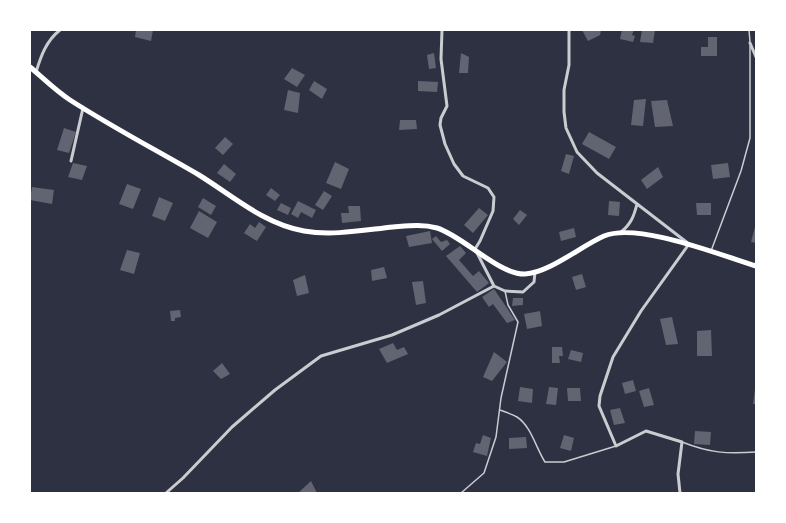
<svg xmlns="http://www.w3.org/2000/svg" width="786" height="523" viewBox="0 0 786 523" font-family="'Alegreya Sans',sans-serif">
	<rect width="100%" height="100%" fill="#2d3142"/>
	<path fill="#626471" d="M136 30H153L151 41 135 37Z
		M582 30H601L600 35 588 41Z
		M622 30H634L632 35 635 36 633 42 620 39Z
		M642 30H655L653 43 640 42Z
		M708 37H717V56H701V47H708Z
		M434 53 436 68 429 69 427 55Z
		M461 53 469 57 468 73H459Z
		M292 68 305 75 297 87 284 79Z
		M314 81 327 89 322 99 309 90Z
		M418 81 438 82 437 92 418 91Z
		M288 90 300 93 298 113 284 110Z
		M646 99 643 126 631 125 634 100Z
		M667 100 673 126 655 127 651 101Z
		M400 120H416L417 129 399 130Z
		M64 128 76 132 69 153 57 150Z
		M589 132 616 147 609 159 582 144Z
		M225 137 233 144 223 155 215 148Z
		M566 154 574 156 569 174 561 171Z
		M335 162 349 169 341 189 326 183Z
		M73 163 87 166 82 180 68 177Z
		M728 163 730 177 713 179 711 165Z
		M224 164 236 174 230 182 217 173Z
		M658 167 663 177 647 189 641 180Z
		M127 184 141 189 133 209 119 204Z
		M32 187 54 190 52 204 30 200Z
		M271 188 280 195 275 201 266 195Z
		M324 191 332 196 323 210 315 205Z
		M159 197 173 203 165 221 152 216Z
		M203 198 216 206 211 215 198 207Z
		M298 201 316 210 312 218 301 212 298 218 291 214Z
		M609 201 620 202 619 216 608 215Z
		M281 203 291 208 288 215 277 210Z
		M696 203H711V215H697Z
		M348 206H360L361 221 342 223 341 213H349Z
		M479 208 488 215 473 233 464 225Z
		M520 210 527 215 519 225 513 219Z
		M199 211 217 222 208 238 190 228Z
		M259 222 266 227 257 241 244 233 250 224 255 228Z
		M756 223V243L751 242Z
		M574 228 576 237 561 241 559 232Z
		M430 231 432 243 409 247 406 236Z
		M436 236 441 242 447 240 450 244 442 251 432 239Z
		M460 246 466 253 459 260 473 276 479 271 489 283 477 292 446 256Z
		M127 250 140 253 134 274 120 270Z
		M384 267 387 278 372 281 371 270Z
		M582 274 586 287 576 290 572 277Z
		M305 275 309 293 297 296 293 280Z
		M423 281 426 303 416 305 412 282Z
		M494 289 515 320 507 323 493 304 489 307 482 297Z
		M513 298H523V305L512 306Z
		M180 310 181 317 175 318V321H171L170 311Z
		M540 311 542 326 527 329 524 314Z
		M672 317 678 344 666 345 660 319Z
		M711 330 712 356H697V331Z
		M393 343 397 350 404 347 408 354 387 363 379 349Z
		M552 347H562L563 356H559L560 363H552Z
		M571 350 583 353 581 362 568 359Z
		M494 352 507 362 492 381 483 377Z
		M222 363 230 374 221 379 213 371Z
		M633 380 636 391 625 394 622 383Z
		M520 387 533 389 532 403 518 401Z
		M549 387 558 388 556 405 546 404Z
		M567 388H580L581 401H568Z
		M649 388 654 405 644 407 639 391Z
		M755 389 756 390V404H753Z
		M620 408 625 423 614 425 610 410Z
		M695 431 711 432 710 445 694 444Z
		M483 435 491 438 487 456 473 452 476 443 480 444Z
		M564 435 574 438 571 451 560 448Z
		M526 437 527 448 509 449V438Z
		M311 481 317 493H298Z"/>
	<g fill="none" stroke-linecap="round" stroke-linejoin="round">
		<path stroke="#caccd0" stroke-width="1.5" d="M749 30 750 42
			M711 251 741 171 750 138V46
			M500 410C505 412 512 414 517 417 531 426 536 448 545 462H564L616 446
			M682 442C710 453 726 454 756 452
			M461 493 484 473 496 437 501 398 518 322 508 305 505 291"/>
		<path stroke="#caccd0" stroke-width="3" d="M442 30 441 59 447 106 441 118 440 125 445 144 454 164 463 176 488 188 494 197 493 211 480 241 475 249 494 286
			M569 30V65L564 90V112L566 128 577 152 597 173 689 244 641 311 613 357 600 396 599 406 616 446 646 431 682 442 678 474 680 493
			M750 43 756 57
			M36 72C41 56 46 41 60 30
			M71 161 83 108
			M621 232C631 224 634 216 637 204
			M166 493 183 478 232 427 275 390 321 356 392 335 439 315 494 286 505 291 523 292 534 282 535 272"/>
		<path stroke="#fff" stroke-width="5" d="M30 67C43 78 56 91 70 100 112 127 156 150 199 175 233 196 264 224 304 231 333 236 364 230 393 227 407 226 422 224 437 228 463 236 499 275 525 274 549 273 581 246 604 236 638 222 720 255 756 266"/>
	</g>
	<rect width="786" height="523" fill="none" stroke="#ffffff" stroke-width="62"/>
</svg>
